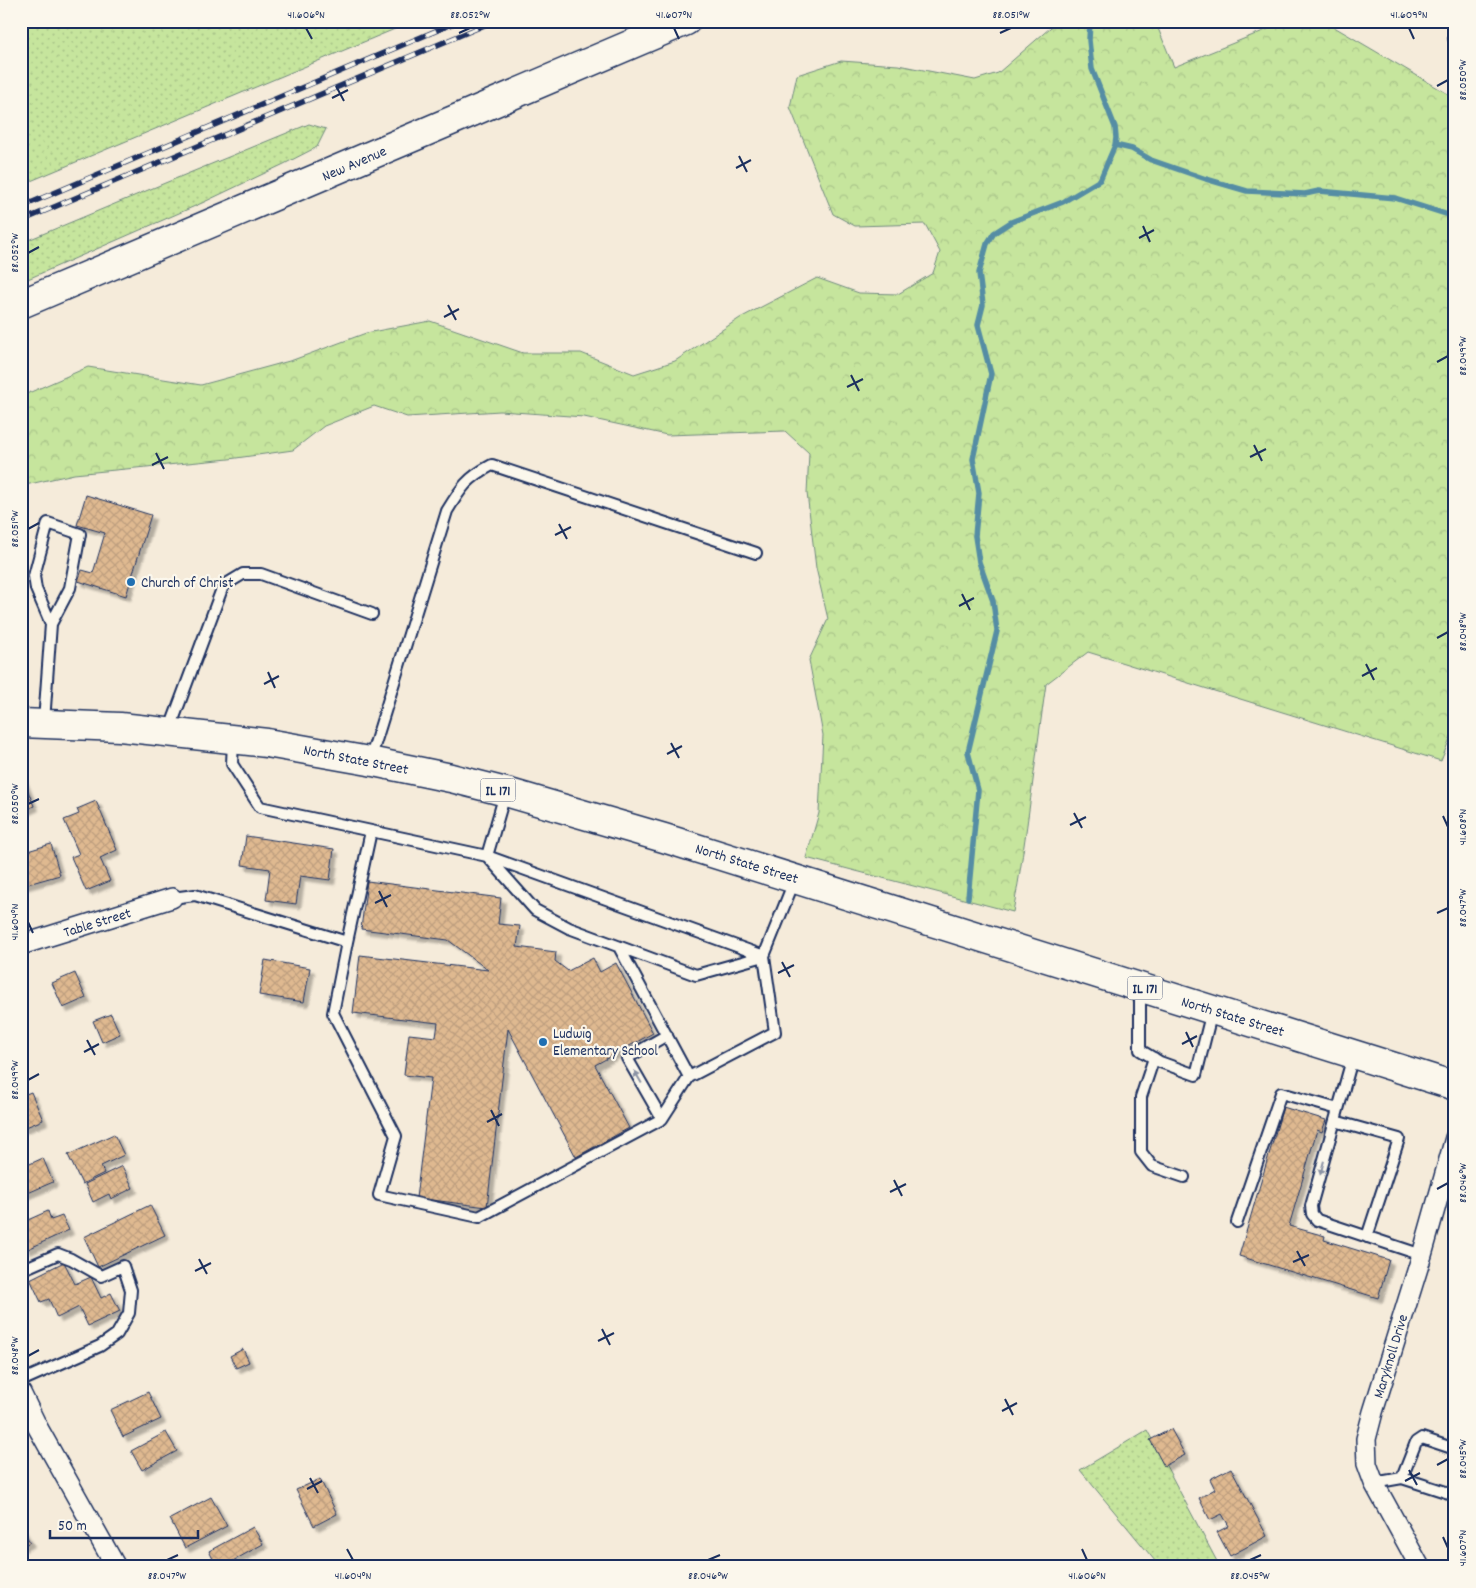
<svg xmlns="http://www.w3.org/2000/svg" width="1476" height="1588" viewBox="0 0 1476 1588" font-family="Dekko,sans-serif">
	<defs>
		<pattern id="green-dots" width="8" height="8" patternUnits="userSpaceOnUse" patternTransform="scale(1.25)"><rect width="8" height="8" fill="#c6e59d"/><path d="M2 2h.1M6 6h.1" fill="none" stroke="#aac58a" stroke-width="1.8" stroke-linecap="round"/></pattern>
		<pattern id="forest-crowns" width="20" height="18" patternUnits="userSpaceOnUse" patternTransform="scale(1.25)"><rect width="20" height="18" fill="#c6e59d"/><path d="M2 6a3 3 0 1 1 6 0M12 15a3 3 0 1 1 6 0" fill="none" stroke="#aac58a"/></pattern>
		<pattern id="building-cross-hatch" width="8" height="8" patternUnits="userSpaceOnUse" patternTransform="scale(1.25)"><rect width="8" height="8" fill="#dfb990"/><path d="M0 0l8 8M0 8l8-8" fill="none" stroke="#bf9f7f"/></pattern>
		<filter id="shadow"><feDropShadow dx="4.5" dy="4.5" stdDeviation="1" flood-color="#0004"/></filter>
	</defs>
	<rect width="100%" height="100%" fill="#f5ebda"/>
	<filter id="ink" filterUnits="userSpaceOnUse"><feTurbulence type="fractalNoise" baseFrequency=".02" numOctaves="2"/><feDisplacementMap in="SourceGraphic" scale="10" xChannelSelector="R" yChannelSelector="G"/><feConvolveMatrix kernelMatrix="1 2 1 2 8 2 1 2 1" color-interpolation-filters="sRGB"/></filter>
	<g filter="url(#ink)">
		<path fill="url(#green-dots)" stroke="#708a7e" d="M21 21H414L21 185Z
			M309 124 326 129 317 147 284 164 202 203 21 282V243L165 183Z
			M1147 1430 1220 1567H1160L1080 1470Z"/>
		<path fill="url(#forest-crowns)" stroke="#708a7e" d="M1058 21H1155L1174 67 1288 21H1324L1455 98V726L1441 761 1088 652 1046 684C1035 760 1027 837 1013 912L806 858 819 813 823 735 809 660 828 619 816 568 807 493 809 453 785 431 667 435 584 417 500 411 407 417 374 406 324 426 293 450 229 459 74 474 21 486V394L24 395 88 367 201 385 293 360 366 333 430 321 523 353H581L634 374 675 361 740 318 817 278 859 293 898 294 933 273 940 252 925 224 855 226 833 214 790 107 797 75 841 61 898 65 975 80 998 73Z"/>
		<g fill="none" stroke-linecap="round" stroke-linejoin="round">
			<path stroke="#548da4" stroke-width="5.5" d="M1115 145 1132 149 1151 160 1206 179 1247 191 1305 194 1319 191 1395 198 1455 217
				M968 898 978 790 968 752 997 631 993 601 979 562 975 536 979 493 973 459 991 374 978 325 983 305 979 273 987 244 994 233 1011 222 1063 202 1100 180 1115 145 1116 138 1115 127 1092 69 1089 40 1090 21"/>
		</g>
		<path fill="url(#building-cross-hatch)" stroke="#1b2f5e" filter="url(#shadow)" d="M86 495 151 515 126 596 78 581 82 570 93 573 105 533 77 525Z
			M21 774 34 806 21 812Z
			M96 801 117 850 100 858 110 881 86 891 71 857 79 854 64 820 79 814 77 809Z
			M246 836 334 849 330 880 300 876 296 904 266 900 270 869 242 865Z
			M51 844 60 875 21 886V853Z
			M367 881 501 898 498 924 520 926 517 947 556 952 555 961 568 971 593 958 600 972 616 963 653 1033 595 1065 629 1128 576 1157 508 1029 487 1207 416 1198 431 1078 404 1075 409 1034 436 1037 438 1023 353 1013 360 955 488 970 448 940 361 929Z
			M265 960 310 968 304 1002 259 995Z
			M75 973 86 998 63 1008 52 983Z
			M111 1014 120 1034 102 1042 93 1021Z
			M31 1092 43 1120 21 1129V1096Z
			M1283 1107 1326 1120 1322 1132 1317 1130 1289 1226 1325 1236 1324 1240 1389 1260 1378 1298 1239 1256Z
			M114 1134 124 1155 101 1166 104 1173 82 1184 68 1155Z
			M43 1158 53 1182 21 1196V1168Z
			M122 1166 133 1188 111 1199 109 1194 93 1202 85 1184Z
			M150 1205 165 1235 98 1267 84 1237Z
			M48 1211 51 1220 62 1216 69 1230 26 1250 21 1239V1223Z
			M64 1262 75 1284 91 1277 101 1298 111 1293 120 1311 88 1326 79 1307 57 1318 49 1299 41 1302 30 1279Z
			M243 1349 249 1362 236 1368 230 1356Z
			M148 1392 161 1419 123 1437 110 1410Z
			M1171 1429 1185 1455 1164 1466 1150 1440Z
			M166 1432 177 1451 142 1470 131 1451Z
			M1231 1468 1267 1536 1230 1556 1217 1532 1229 1526 1222 1514 1210 1520 1199 1498 1215 1489 1210 1479Z
			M320 1479 337 1514 314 1526 296 1490Z
			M211 1497 227 1526 185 1548 170 1519Z
			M21 1527 30 1542 21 1547Z
			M253 1527 263 1544 222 1567H217L209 1551Z"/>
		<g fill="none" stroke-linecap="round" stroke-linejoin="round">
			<g stroke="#1b2f5e" stroke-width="14">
				<path id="lane" d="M1454 38 1455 41
					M44 722 51 624 36 589 34 576 48 523 80 534 70 588 51 624
					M169 731 223 586 243 574H261L372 614
					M233 741 232 764 260 807 487 856 535 910 569 928 696 975 764 956 775 1032 689 1077 619 947
					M370 760 447 511C461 488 467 478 492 465L756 553
					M505 794 487 856 764 956 795 879
					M172 898 195 895 347 942 333 1013 396 1136 379 1195 479 1217 662 1119 689 1077
					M347 942 371 831
					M1140 990V1050L1160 1062 1196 1075 1212 1011
					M1353 1056 1311 1206 1312 1214 1317 1220 1422 1255
					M1154 1058 1141 1097V1152L1152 1166 1184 1177
					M662 1119 627 1058 667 1035
					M1335 1121 1399 1139 1367 1237
					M1237 1222 1281 1093 1338 1109
					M21 1270 58 1254 71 1259 101 1276 123 1266 131 1290 129 1313 117 1334 100 1346 21 1381
					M1402 1478 1416 1442 1422 1438 1455 1449
					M1374 1483 1402 1478 1455 1495"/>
			</g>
			<g stroke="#1b2f5e" stroke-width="22">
				<path id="street" d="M21 945 172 898
					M21 1393 38 1428 116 1567
					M1420 1567 1374 1483 1367 1464 1366 1439 1373 1412 1422 1255 1455 1138"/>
			</g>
			<g stroke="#1b2f5e" stroke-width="31">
				<path id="secondary" d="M21 304 686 21"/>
			</g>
			<g stroke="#1b2f5e" stroke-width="31">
				<path id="primary" d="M21 723 120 727 267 743 369 761 451 778 506 792 664 838 1455 1086"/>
			</g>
			<use href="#lane" stroke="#fbf7ec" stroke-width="10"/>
			<use href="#street" stroke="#fbf7ec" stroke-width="19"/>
			<use href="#secondary" stroke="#fbf7ec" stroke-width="28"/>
			<use href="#primary" stroke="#fbf7ec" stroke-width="28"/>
			<g stroke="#1b2f5e" stroke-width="5.5">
				<path id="rail" d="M21 207 459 21
					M21 221 494 21"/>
			</g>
			<use href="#rail" stroke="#fbf7ec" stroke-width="4" stroke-dasharray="11" stroke-linecap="butt"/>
		</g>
		<defs><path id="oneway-solid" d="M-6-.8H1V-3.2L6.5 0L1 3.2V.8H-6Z" transform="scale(1.25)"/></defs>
		<g fill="#8b93a5">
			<use href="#oneway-solid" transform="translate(638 1077) rotate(-120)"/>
			<use href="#oneway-solid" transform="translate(1322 1168) rotate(105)"/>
		</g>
	</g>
	<path fill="none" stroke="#1b2f5e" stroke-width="2" d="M306 28 312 39M674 28 679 39M1409 28 1414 39M459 33 470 28M1000 33 1011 28M336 86 344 101M1437 86 1448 80M332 98 348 90M739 156 747 172M736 168 751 160M1143 226 1150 242M1139 238 1154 230M28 253 39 247M448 305 456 320M444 317 459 309M1437 362 1448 356M851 375 859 391M847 387 863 379M1254 445 1262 461M156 453 164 469M1250 457 1266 449M152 465 168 457M559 524 567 539M28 529 39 523M555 535 571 527M962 594 970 610M959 606 974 598M1437 638 1448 632M1366 664 1374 680M268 672 275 688M1362 676 1377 668M264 684 279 676M671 743 679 758M667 754 682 746M28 804 39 799M1074 813 1082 828M1443 816 1448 827M1070 825 1086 817M379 891 387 907M375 903 391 895M1437 913 1448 908M28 922 33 933M782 962 790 977M778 973 794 965M1186 1032 1193 1047M87 1040 95 1055M1182 1044 1197 1036M84 1052 99 1044M28 1080 39 1074M491 1110 499 1126M487 1122 502 1114M894 1180 902 1196M1437 1189 1448 1183M890 1192 906 1184M1297 1251 1305 1266M199 1259 207 1274M1293 1262 1309 1255M195 1271 211 1263M602 1329 610 1345M598 1341 614 1333M28 1356 39 1350M1005 1399 1013 1415M1002 1411 1017 1403M1437 1465 1448 1459M1409 1470 1417 1485M310 1478 318 1493M1405 1481 1420 1473M307 1489 322 1481M1443 1537 1448 1548M347 1549 353 1560M1082 1549 1087 1560M167 1560 178 1555M708 1560 720 1555M1250 1560 1261 1555"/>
	<g fill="#1f6fb2" stroke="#fbf7ec" stroke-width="2">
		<circle cx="131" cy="582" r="5"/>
		<circle cx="543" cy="1042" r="5"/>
	</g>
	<g text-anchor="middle" stroke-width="4.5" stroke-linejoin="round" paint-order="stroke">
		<g fill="#fbf7ec" stroke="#5e6b89" stroke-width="1">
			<rect x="480.5" y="778.5" width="35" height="23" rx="4"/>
			<rect x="1127.5" y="976.5" width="35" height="23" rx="4"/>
		</g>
		<g font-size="14" font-weight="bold" fill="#1b2f5e">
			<text x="498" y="795">IL 171</text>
			<text x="1145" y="993">IL 171</text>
		</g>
		<g font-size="15" fill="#1b2f5e" stroke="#fbf7ec">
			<text transform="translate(354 163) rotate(-23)" y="5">New Avenue</text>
			<text transform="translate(356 759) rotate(11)" y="5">North State Street</text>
			<text transform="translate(747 863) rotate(17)" y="5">North State Street</text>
			<text transform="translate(97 922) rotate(-17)" y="5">Table Street</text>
			<text transform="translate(1233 1016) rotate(17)" y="5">North State Street</text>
			<text transform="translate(1390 1356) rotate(-73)" y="5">Maryknoll Drive</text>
		</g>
		<g font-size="15" fill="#1b2f5e" stroke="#fbf7ec" text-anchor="start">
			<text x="141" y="587">Church of Christ</text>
			<text x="553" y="1038">Ludwig<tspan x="553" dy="17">Elementary School</tspan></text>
		</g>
	</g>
	<rect width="1476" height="1588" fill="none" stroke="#fbf7ec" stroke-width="55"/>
	<path d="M50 1530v8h148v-8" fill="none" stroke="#1b2f5e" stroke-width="2.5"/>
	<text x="58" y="1530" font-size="15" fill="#1b2f5e" stroke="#fbf7ec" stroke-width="4" paint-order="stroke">50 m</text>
	<rect x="28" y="28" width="1420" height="1532" fill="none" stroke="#1b2f5e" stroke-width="2"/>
	<g font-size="12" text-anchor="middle" fill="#1b2f5e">
		<text x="306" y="18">41.606°N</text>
		<text x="470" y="18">88.052°W</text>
		<text x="674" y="18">41.607°N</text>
		<text x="1011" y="18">88.051°W</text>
		<text x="1409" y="18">41.609°N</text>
		<text transform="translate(1462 80) rotate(-90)" y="4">88.050°W</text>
		<text transform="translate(14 253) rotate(-90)" y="4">88.052°W</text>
		<text transform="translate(1462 356) rotate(-90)" y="4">88.049°W</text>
		<text transform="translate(14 529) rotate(-90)" y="4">88.051°W</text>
		<text transform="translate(1462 632) rotate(-90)" y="4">88.048°W</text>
		<text transform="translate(14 804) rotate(-90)" y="4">88.050°W</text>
		<text transform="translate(1462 827) rotate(-90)" y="4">41.608°N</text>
		<text transform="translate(1462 908) rotate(-90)" y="4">88.047°W</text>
		<text transform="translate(14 922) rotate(-90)" y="4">41.604°N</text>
		<text transform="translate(14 1080) rotate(-90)" y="4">88.049°W</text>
		<text transform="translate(1462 1183) rotate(-90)" y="4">88.046°W</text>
		<text transform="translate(14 1356) rotate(-90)" y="4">88.048°W</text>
		<text transform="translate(1462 1459) rotate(-90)" y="4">88.045°W</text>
		<text transform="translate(1462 1548) rotate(-90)" y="4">41.607°N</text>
		<text x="167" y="1579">88.047°W</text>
		<text x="353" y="1579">41.604°N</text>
		<text x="708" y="1579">88.046°W</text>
		<text x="1087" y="1579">41.606°N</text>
		<text x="1250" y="1579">88.045°W</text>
	</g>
</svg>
